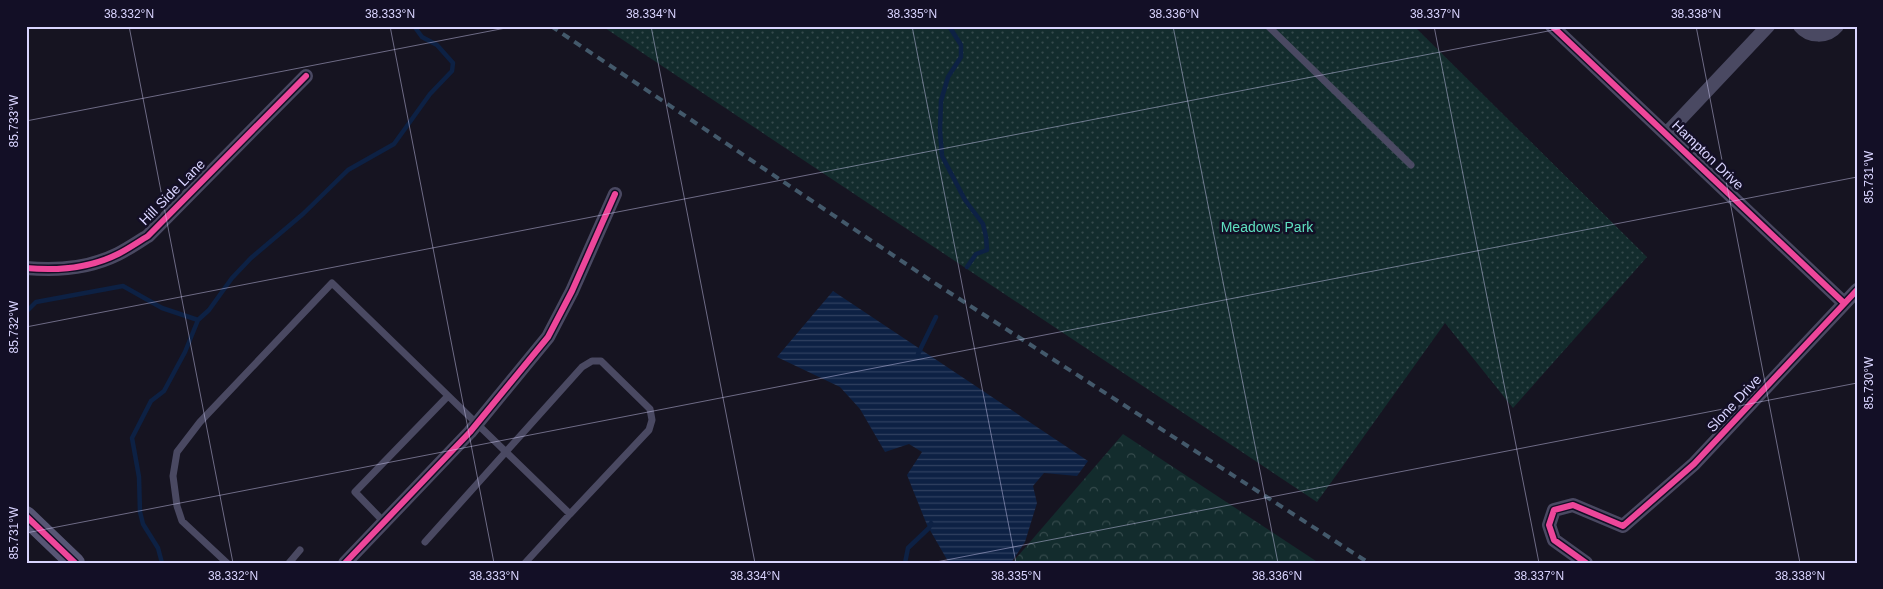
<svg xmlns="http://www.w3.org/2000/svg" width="1883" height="589" viewBox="0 0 1883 589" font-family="Helvetica,sans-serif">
	<defs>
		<pattern id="green-dots" width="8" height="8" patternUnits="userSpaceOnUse" patternTransform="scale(1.25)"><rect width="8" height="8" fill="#132c2d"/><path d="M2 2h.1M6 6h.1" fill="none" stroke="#354a4c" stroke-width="1.8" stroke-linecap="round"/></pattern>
		<pattern id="forest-crowns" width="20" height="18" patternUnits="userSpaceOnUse" patternTransform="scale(1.25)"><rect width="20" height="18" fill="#132c2d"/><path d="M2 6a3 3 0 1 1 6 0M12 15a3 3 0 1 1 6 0" fill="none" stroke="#354a4c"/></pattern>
		<pattern id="water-rules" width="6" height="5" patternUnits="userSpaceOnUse" patternTransform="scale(1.25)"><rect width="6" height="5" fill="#0d2144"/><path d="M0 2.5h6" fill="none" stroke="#304060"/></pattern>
	</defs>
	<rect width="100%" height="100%" fill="#161421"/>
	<path fill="url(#green-dots)" d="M602 26H1414L1647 257 1513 408 1445 323 1317 502Z"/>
	<path fill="url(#forest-crowns)" d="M1123 434 1319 563H1012Z"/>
	<path fill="url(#water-rules)" d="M833 291 1088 461 1077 476 1044 473 1033 486 1037 503 1025 542 1011 563H949L927 525 907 475 922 452 909 444 885 452 860 409 840 387 777 357Z"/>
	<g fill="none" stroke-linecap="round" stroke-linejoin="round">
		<path stroke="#0d2144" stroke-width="4.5" d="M949 26 961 45V57L948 77 941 101 940 130 942 156 965 200 983 224 986 237 987 250 976 254 967 267
			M26 312 36 302 123 286 162 308 198 320
			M918 354 936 317
			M162 563 158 548 143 524 140 512 139 477 132 438 151 401 164 391 185 352 198 320 209 310 232 278 251 258 303 214 348 170 394 144 430 94 452 71 453 63 437 45 422 37 414 26
			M905 563 908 548 929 528 931 523"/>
		<path stroke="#4a4962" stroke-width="7" d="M1268 26 1411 165
			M384 522 355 492 448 396
			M227 563 182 521 177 506 173 476 177 452 200 422 332 283 570 514 649 430 652 420 650 409 601 361H592L582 367 425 542
			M289 563 300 550
			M525 563 570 514"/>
		<path stroke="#4a4962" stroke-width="14" d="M1552 26 1844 303
			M1800 26C1809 37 1827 38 1837 26
			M1667 133 1768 26
			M26 268C57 271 90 268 118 254 128 249 138 242 148 236L306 76
			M345 563 470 432 548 337 572 291 615 194
			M1586 563 1554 540 1549 525 1554 510 1573 505 1623 526 1694 464 1857 290"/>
		<path stroke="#575674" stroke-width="20" d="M26 516 75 563"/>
		<path stroke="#43596b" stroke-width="4" stroke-dasharray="8 6" stroke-linecap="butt" d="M551 26 930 280 1369 563"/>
		<g stroke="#130f26" stroke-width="9">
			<path id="cycleway" d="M1552 26 1844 303
				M26 268C57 271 90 268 118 254 128 249 138 242 148 236L306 76
				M26 516 75 563
				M345 563 470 432 548 337 572 291 615 194
				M1586 563 1554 540 1549 525 1554 510 1573 505 1623 526 1694 464 1857 290"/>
		</g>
		<use href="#cycleway" stroke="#ed469a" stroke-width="6"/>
	</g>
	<path fill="none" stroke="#d9d4ff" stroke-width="1" stroke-opacity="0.45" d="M129 26 233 563M390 26 494 563M651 26 755 563M912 26 1016 563M1173 26 1278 563M1434 26 1539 563M1696 26 1800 563M26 121 516 26M26 327 1574 26M26 533 1857 177M931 563 1857 383"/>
	<g text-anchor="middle" stroke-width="5" stroke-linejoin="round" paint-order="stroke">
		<g font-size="14" fill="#d9d4ff" stroke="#130f26">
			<text transform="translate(1708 155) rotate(44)" y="5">Hampton Drive</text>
			<text transform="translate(172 192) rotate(-45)" y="5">Hill Side Lane</text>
			<text transform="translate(1734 403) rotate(-47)" y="5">Slone Drive</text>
		</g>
		<g font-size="14" fill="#5fe0c0" stroke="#130f26">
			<text x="1267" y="232">Meadows Park</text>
		</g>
	</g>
	<rect width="1883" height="589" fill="none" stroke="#130f26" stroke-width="55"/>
	<rect x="28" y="28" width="1828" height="534" fill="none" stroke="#d9d4ff" stroke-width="2"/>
	<g font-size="12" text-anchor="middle" fill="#d9d4ff">
		<text x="129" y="18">38.332°N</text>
		<text x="390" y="18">38.333°N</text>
		<text x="651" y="18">38.334°N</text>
		<text x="912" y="18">38.335°N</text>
		<text x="1174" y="18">38.336°N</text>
		<text x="1435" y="18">38.337°N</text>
		<text x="1696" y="18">38.338°N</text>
		<text transform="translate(14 121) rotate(-90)" y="4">85.733°W</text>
		<text transform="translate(1869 177) rotate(-90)" y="4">85.731°W</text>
		<text transform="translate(14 327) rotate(-90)" y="4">85.732°W</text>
		<text transform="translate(1869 383) rotate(-90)" y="4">85.730°W</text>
		<text transform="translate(14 533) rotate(-90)" y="4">85.731°W</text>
		<text x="233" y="580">38.332°N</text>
		<text x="494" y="580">38.333°N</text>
		<text x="755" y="580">38.334°N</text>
		<text x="1016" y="580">38.335°N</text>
		<text x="1277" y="580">38.336°N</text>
		<text x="1539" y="580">38.337°N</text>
		<text x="1800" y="580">38.338°N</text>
	</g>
</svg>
